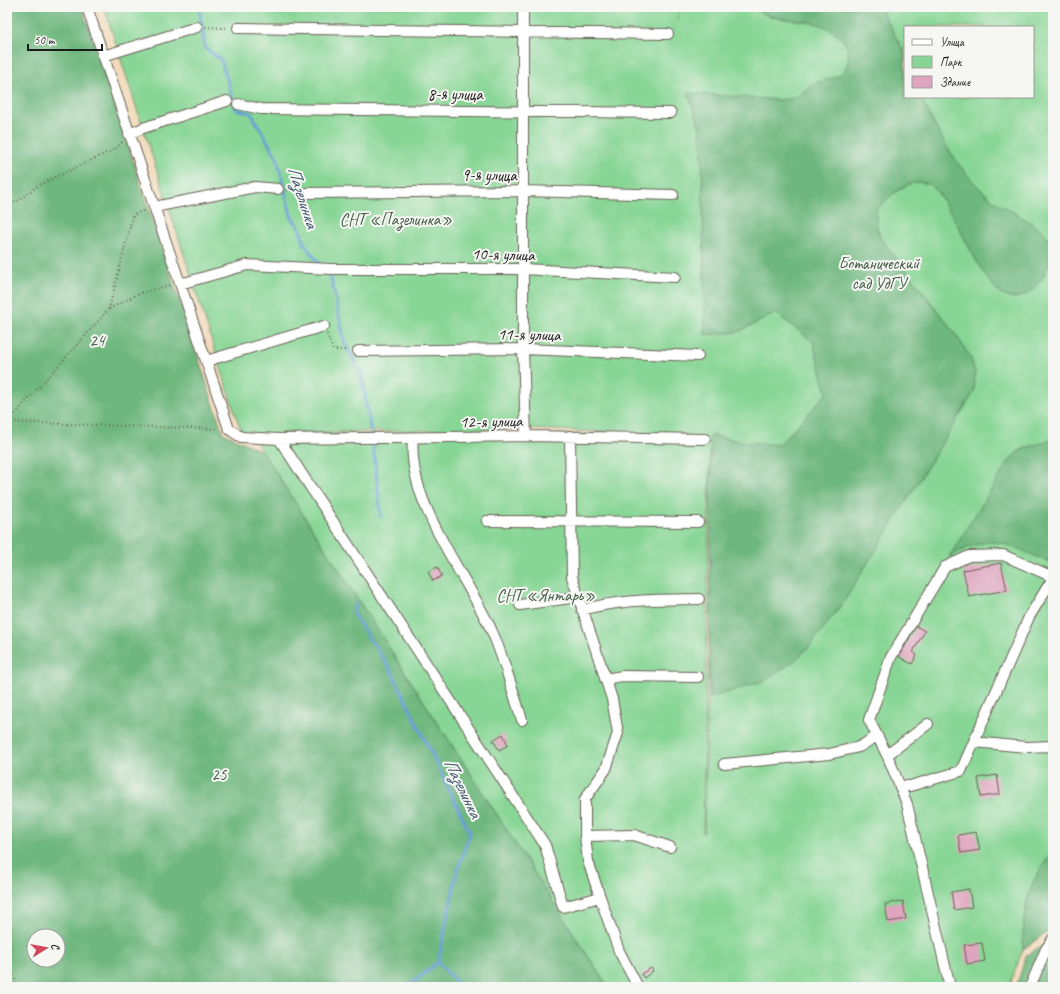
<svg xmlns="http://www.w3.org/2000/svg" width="1060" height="994" viewBox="0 0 1060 994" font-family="Caveat,sans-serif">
	<rect width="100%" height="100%" fill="#f6f6f2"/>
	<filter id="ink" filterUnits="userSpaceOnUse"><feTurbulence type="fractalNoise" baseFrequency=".025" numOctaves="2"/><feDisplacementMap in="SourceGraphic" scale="8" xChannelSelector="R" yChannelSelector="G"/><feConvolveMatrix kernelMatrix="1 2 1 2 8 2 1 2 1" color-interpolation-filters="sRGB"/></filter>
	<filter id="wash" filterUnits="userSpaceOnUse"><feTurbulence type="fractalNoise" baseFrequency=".012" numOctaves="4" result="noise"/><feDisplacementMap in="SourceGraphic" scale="16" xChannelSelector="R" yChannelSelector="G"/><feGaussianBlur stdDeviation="0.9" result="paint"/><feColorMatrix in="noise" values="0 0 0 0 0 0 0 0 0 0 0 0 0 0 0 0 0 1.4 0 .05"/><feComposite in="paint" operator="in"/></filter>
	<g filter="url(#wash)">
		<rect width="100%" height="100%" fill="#f2daba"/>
		<path fill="#88d695" stroke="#527958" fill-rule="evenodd" d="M104 7H678V20L679 7H1053V928L1023 949 1009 987H608L251 434 241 431ZM905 27H1033V97H905ZM525 429 690 435 280 434 281 433ZM710 450 712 520 704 833H703Z"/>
		<path fill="#6eb77e" stroke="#456a4d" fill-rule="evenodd" d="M7 7H82L223 433 262 451 608 987H7ZM34 936H58V960H34Z
			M754 7H880L905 54V97H921C939 136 959 173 993 200 1008 211 1042 225 1049 240 1060 265 1024 317 998 291 975 267 965 234 946 206 943 201 939 193 934 188 915 171 888 196 876 211L877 227 880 237 954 332 971 358 975 371 974 392 843 603 809 647 794 661 766 680 710 698C708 610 712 523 710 435L739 441 779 445 827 393 813 342 776 313 738 332 705 335 702 154 699 124 688 93 780 100C788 99 797 98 803 92 809 87 812 83 821 81 828 78 838 78 843 72 848 66 849 59 848 52 847 44 842 39 837 34 813 13 771 26 754 7Z
			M1053 439V561C1043 561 1035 556 1026 552 991 537 983 539 949 557L1007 464 1017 452 1025 448Z
			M1053 850V928L1023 949C1023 926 1024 900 1035 879 1040 869 1047 859 1053 850Z
			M1053 939V987H1016L1026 956Z"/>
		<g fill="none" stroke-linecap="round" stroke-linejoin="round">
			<path stroke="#689ed5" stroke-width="3" d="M199 7 205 48 221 60 236 109 251 113 277 158 291 216 299 227 305 245 321 266
				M325 271 331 278 345 344 361 373 371 432
				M373 446 381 517
				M355 604 353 614 392 672 470 833 457 872 438 962 408 987
				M438 962 460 987"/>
		</g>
		<g id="blocks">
			<path fill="#dfa4be" d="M1001 563 1007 590 969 597 963 570Z
				M437 567 442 576 433 581 428 572Z
				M916 626 925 631 913 652 917 655 912 664 899 657Z
				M503 734 508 745 499 750 493 740Z
				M997 775 1000 794 981 797 978 778Z
				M976 832 980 850 961 853 958 835Z
				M969 889 972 907 954 910 951 892Z
				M903 901 906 919 888 922 885 904Z
				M982 943 985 961 967 964 964 945Z
				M651 968 653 971 644 978 641 974Z"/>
		</g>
	</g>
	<g filter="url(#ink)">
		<use href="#blocks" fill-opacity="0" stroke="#675e53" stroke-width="1"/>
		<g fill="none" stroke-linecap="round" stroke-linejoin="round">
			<g stroke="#675e53" stroke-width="12">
				<path id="minor" d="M87 7 229 429 241 437 279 439 526 436 705 439
					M523 7V349L526 436
					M238 28 668 34
					M103 56 197 27
					M238 104 261 109 671 113
					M129 134 143 128 227 101
					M306 193 523 191 673 195
					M154 207 255 187 278 189
					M180 284 247 265 331 269H523L675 277
					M358 351 523 349 698 356
					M206 361 324 326
					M570 436 572 577 612 699 618 733 606 769 585 799V836L588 861 600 897
					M413 438C406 504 469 577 494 636 505 663 513 692 522 720
					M279 439 545 845 563 907 600 897 619 951 638 987
					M487 521 698 522
					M520 605 578 597
					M582 610C622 599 657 600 699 599
					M605 679 622 676 698 677
					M974 742 1026 747 1053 746
					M887 755 928 724
					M724 764 829 754 859 747 877 736
					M900 786H910L961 771 1029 617 1053 578
					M585 836 634 835 670 847
					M950 987 907 804 888 757 869 720 891 657 945 567 969 556 1003 555 1053 577
					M1030 987 1046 949 1053 939"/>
			</g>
			<path stroke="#675e53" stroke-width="2" stroke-dasharray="1 3" stroke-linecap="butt" d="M205 27 229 28
				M287 190 297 191
				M7 207 22 198 39 185 117 148 122 142
				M109 309 140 293 171 285
				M327 334 333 350H349
				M7 422 218 429
				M7 423 109 309 133 215 145 210
				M7 952 17 987"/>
			<use href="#minor" stroke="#fff" stroke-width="10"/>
		</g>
	</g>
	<g text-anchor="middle" stroke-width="4" stroke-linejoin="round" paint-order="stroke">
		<g font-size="17" fill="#1c1c1c" stroke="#f6f6f2">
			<text x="455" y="100">8-я улица</text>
			<text x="489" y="181">9-я улица</text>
			<text transform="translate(503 254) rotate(1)" y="6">10-я улица</text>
			<text transform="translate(529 334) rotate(1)" y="6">11-я улица</text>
			<text transform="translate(491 421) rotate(-1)" y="6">12-я улица</text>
		</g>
		<g font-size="17" fill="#425d46" stroke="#f6f6f2">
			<text x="396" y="225">СНТ «Пазелинка»</text>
			<text x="879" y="269">Ботанический<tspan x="879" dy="20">сад УдГУ</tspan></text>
			<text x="97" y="346">24</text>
			<text x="546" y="601">СНТ «Янтарь»</text>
			<text x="219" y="780">25</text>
		</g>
		<g font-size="18" font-style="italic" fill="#3e566f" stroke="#f6f6f2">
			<text transform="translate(303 197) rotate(72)" y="6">Пазелинка</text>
			<text transform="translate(463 788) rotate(64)" y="6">Пазелинка</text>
		</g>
	</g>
	<rect width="1060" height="994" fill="none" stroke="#f6f6f2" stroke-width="24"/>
	<rect x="904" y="26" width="130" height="72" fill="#f6f6f2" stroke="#9f9f9c"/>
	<rect x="912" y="39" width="20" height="6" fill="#ffffff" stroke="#9f9f9c"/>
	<text x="940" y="46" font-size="12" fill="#1c1c1c">Улица</text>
	<rect x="912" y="56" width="20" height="12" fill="#88d695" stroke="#9f9f9c"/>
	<text x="940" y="66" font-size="12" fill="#1c1c1c">Парк</text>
	<rect x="912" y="76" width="20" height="12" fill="#dfa4be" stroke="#9f9f9c"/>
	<text x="940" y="86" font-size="12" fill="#1c1c1c">Здание</text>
	<g transform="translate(46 948) rotate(79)"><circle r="19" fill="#f6f6f2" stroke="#9f9f9c"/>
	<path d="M0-3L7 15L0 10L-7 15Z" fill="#d1495b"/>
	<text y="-6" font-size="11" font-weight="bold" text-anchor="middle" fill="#1c1c1c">С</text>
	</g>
	<path d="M28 44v6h74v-6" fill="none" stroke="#1c1c1c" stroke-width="2"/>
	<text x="34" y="44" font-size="12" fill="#1c1c1c" stroke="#f6f6f2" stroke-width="3" paint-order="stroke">50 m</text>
</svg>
